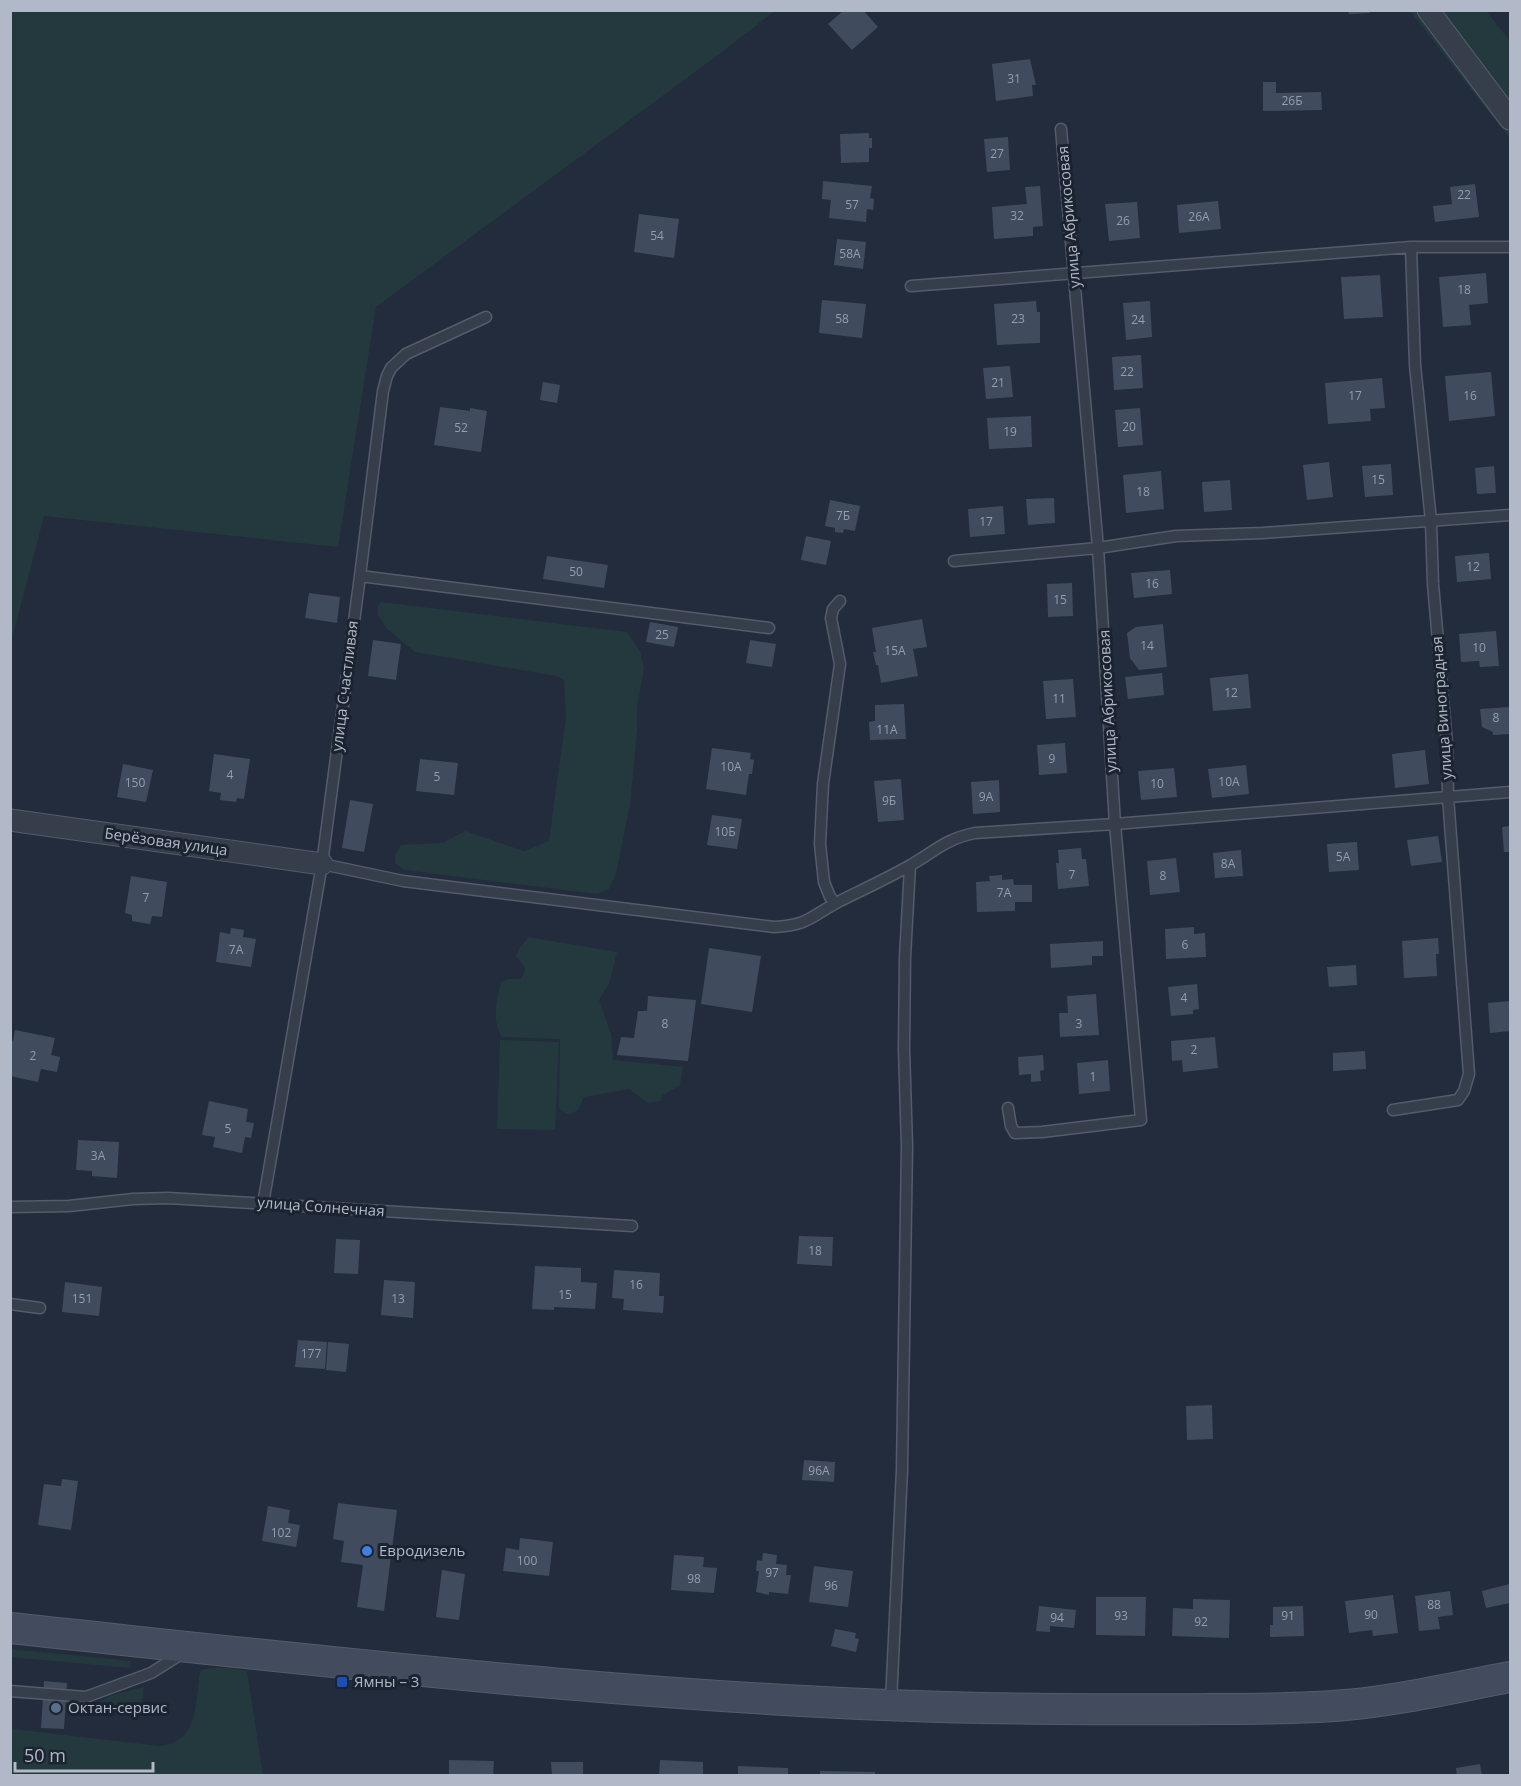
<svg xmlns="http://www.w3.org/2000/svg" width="1521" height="1786" viewBox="0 0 1521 1786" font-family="'Open Sans',sans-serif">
	<rect width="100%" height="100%" fill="#222c3c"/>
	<path fill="#24393d" d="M11 10H775V11L714 58 376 307 338 547 44 516 11 643Z
		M1410 11H1486L1510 41V139Z
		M381 602 627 632 640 651 644 668 637 709V731L630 805 616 874 609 889 597 894 405 870 395 863V855L401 845 443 843 465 831 524 851 549 841 566 717 564 680 556 676 415 652 387 629 378 615V606Z
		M529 937 617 952 609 984 599 1000 611 1034 613 1060 683 1067 680 1085 663 1095 660 1101 648 1103 629 1089 584 1097 578 1110 568 1115 559 1108 560 1039 502 1037C491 1020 497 1001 501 982L508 979H520L524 974 525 968 516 956 520 947Z
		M500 1040 559 1042 555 1130 497 1129Z
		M10 1649 131 1661 130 1668 11 1657Z
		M211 1668H230L247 1671 263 1775H11V1726L13 1729 160 1746C199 1742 195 1703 200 1672L202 1670Z
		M144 1687 141 1712 89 1706 116 1694Z"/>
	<path fill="#414b5e" d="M844 10H863L878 27 852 50 828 24Z
		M1348 10H1369L1370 13 1349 14Z
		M1030 59 1036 85H1032L1033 96 996 101 992 64Z
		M1263 82H1276V93L1321 92 1322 110 1263 111Z
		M869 133V138H872V148H869V162L841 163 840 134Z
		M1008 137 1010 170 987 172 984 139Z
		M823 181 872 186 870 198 874 199 873 210 867 209 866 222 829 218 831 200 822 199Z
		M1475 184 1479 217 1435 222 1433 206 1452 204 1450 187Z
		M1040 186 1043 226 1033 227V236L994 239 992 207 1027 204 1025 187Z
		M1218 201 1221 229 1179 233 1177 205Z
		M1137 202 1140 238 1109 241 1105 204Z
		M639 214 679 219 674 258 634 252Z
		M837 239 866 242 863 269 834 265Z
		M1486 273 1488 303 1469 305 1471 325 1443 327 1439 277Z
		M1380 275 1383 317 1344 319 1341 277Z
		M822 300 866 304 862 338 819 333Z
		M1036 301 1037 312H1040V343L997 345 994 304Z
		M1150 301 1152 337 1126 340 1123 303Z
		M1141 355 1143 388 1114 390 1112 357Z
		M1010 366 1013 397 986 399 983 368Z
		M1491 372 1495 416 1449 421 1445 376Z
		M1382 378 1385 408 1370 409 1371 421 1328 424 1325 383Z
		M543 382 560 385 557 403 540 400Z
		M440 407 470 411V408L487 411 481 452 434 445Z
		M1140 408 1143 445 1118 447 1115 410Z
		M1031 416 1032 447 989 449 987 418Z
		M1329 462 1333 497 1307 500 1303 465Z
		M1391 464 1393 495 1365 497 1362 466Z
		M1494 466 1496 493 1477 494 1475 468Z
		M1161 471 1164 509 1126 513 1123 475Z
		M1230 480 1232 510 1204 512 1202 482Z
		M1054 498 1055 523 1028 525 1026 499Z
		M830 500 860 506 855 531 844 529 843 533 835 532V528L825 526Z
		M1003 506 1005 534 970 537 968 509Z
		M806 536 831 541 826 565 801 560Z
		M1489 553 1491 579 1457 582 1455 556Z
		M547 556 608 565 604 588 543 579Z
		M1170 570 1172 594 1134 598 1131 573Z
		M1072 583 1073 616 1048 617 1047 584Z
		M309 593 340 597 337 623 305 618Z
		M922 619 927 647 913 649 918 676 881 683 878 665H876L873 652H876L872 628Z
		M650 622 678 627 674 647 646 642Z
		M1163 624 1167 667 1139 670 1130 658 1127 633 1136 627Z
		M1496 631 1499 666 1480 667 1479 661 1461 662 1459 634Z
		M373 640 401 644 396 680 368 676Z
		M750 640 776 644 772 667 746 663Z
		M1162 673 1164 695 1128 699 1125 677Z
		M1248 674 1251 708 1213 711 1210 678Z
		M1073 679 1076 717 1046 719 1043 681Z
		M904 704 906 739 870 740 869 722 875 721V705Z
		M1510 707V734L1493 735V732L1482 727 1480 709Z
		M1065 743 1067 773 1039 775 1037 745Z
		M712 748 751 753 750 759 754 760 752 774H749L746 795 706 789Z
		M1425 750 1429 784 1395 788 1392 754Z
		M214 754 250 759 244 799 237 798 236 802 220 800 221 793 209 791Z
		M420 759 458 763 454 795 416 791Z
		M123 764 153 770 146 802 117 797Z
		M1246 765 1249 794 1212 798 1208 769Z
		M1174 768 1177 797 1141 800 1138 771Z
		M901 779 904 820 878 822 874 781Z
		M999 780 1000 812 973 814 971 782Z
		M350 800 373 804 364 852 342 848Z
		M712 815 742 819 737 849 707 845Z
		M1510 826V852H1504L1502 827Z
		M1438 836 1442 862 1411 866 1407 840Z
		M1357 842 1359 870 1329 872 1327 844Z
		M1081 848 1082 859H1086L1089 886 1058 889 1056 863H1059L1058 850Z
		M1241 850 1243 876 1215 878 1213 853Z
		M1176 858 1180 892 1150 895 1147 861Z
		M1002 875V880L1013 879 1014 885H1032V902H1015V911L977 912 976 882 990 881 989 876Z
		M131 876 167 882 162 917 152 916 150 924 132 921V915L125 913Z
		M1194 927V934L1205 933 1206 957 1166 959 1165 929Z
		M231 928 244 930 243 937 256 939 251 967 216 962 220 932 230 934Z
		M1438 938 1439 954H1436L1437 976 1404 978 1402 941Z
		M1103 941V956H1092V965L1051 968 1050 944Z
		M709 948 761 956 752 1012 701 1004Z
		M1356 965 1357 985 1329 987 1327 967Z
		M1197 984 1199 1009 1193 1010V1014L1171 1016 1168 987Z
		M1096 994 1099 1035 1060 1037 1059 1013H1068L1067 996Z
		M648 996 696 1000 688 1061 617 1055 621 1037 634 1038 638 1011H647Z
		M1510 1001V1031L1490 1033 1488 1003Z
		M15 1030 55 1038 51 1055 60 1057 57 1072 41 1069 38 1082 10 1076 12 1060H10V1040L13 1041Z
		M1215 1037 1218 1068 1183 1072 1182 1060 1172 1061 1171 1041Z
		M1365 1051 1366 1069 1333 1071V1053Z
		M1043 1055 1044 1070 1040 1071 1041 1081 1031 1082V1074L1019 1075 1018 1057Z
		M1108 1060 1110 1091 1079 1094 1077 1063Z
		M209 1101 248 1109 246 1122 254 1123 251 1138 245 1137 242 1153 213 1147 215 1137 202 1135Z
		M78 1140 119 1142 117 1178 92 1176V1171L76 1170Z
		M799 1236 833 1237 832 1266 797 1264Z
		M336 1239 360 1240 358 1274 334 1273Z
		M535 1266 581 1268V1282L597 1283 595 1309 554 1307V1310L532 1309Z
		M614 1270 660 1273 659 1296H664L663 1313 623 1310 624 1299 612 1298Z
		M384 1280 415 1282 413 1318 381 1315Z
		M65 1282 102 1287 99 1316 62 1312Z
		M298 1340 327 1342 325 1369 295 1367Z
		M328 1342 349 1344 346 1372 326 1370Z
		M1212 1405 1213 1439 1187 1440 1186 1406Z
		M804 1460 835 1462 834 1482 802 1480Z
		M62 1479 78 1481 71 1530 38 1525 44 1484 61 1486Z
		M338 1503 397 1510 384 1611 357 1607 363 1565 341 1562 344 1541 333 1539Z
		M268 1506 290 1510 288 1523 300 1525 296 1547 262 1541Z
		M520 1538 553 1542 549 1576 503 1571 506 1548 519 1550Z
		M763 1553 777 1555 776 1564 787 1565 786 1575H791L788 1594 769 1592V1595L756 1592 759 1571H756L757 1560 762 1561Z
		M674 1555 704 1557 703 1567 717 1568 714 1593 671 1590Z
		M814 1566 853 1571 848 1607 809 1602Z
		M442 1570 465 1574 459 1620 436 1617Z
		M1510 1584V1603L1486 1608 1482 1591Z
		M1450 1591 1453 1615 1438 1617 1440 1629 1419 1631 1415 1596Z
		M1393 1595 1398 1633 1373 1636 1372 1630 1349 1633 1345 1601Z
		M1096 1597H1146L1145 1636 1096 1635Z
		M1193 1599 1230 1600 1229 1638 1172 1636 1173 1608 1193 1609Z
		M1039 1606 1076 1610 1074 1628 1050 1626V1632L1036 1631Z
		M1303 1606 1304 1636 1270 1637V1625H1273V1607Z
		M835 1629 856 1633 855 1638 859 1639 856 1652 831 1646Z
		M44 1681 67 1683 64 1729 41 1728Z
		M449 1760 494 1761 493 1776H449Z
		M660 1760 703 1762V1776H659Z
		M551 1762H583V1776H552Z
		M1480 1764 1482 1776H1457L1456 1768Z
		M738 1766 788 1768V1776H738Z
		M820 1771 875 1772V1776H820Z"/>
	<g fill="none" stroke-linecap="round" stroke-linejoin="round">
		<g stroke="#545b6a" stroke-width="13">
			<path id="service" d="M911 286 1411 247H1510
				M954 561 1098 548 1176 536 1263 533 1510 515
				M360 576 383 391 387 376 391 368 406 354 486 317
				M322 864 403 881 774 927C809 925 810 917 838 902 862 890 886 879 909 866 934 852 945 839 975 833L1115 824 1510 792
				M836 903 830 897 824 882 820 844 823 784 840 664 831 618 833 609 840 601
				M1008 1108 1011 1126 1015 1133 1042 1132 1141 1120 1115 824 1098 548 1061 129
				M1393 1110 1458 1100 1464 1091 1469 1074 1448 797 1447 744 1433 584 1431 521 1415 365 1411 247
				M263 1204 322 864 360 576 769 628
				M10 1207 69 1206 133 1199 168 1198 632 1226
				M10 1304 40 1308
				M10 1691 86 1697 151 1673 183 1653
				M891 1702 902 1470 907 1146 904 1049 905 957 910 866"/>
		</g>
		<g stroke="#545b6a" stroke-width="23">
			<path id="minor" d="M1428 10 1510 119
				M10 820 322 864"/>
		</g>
		<g stroke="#545b6a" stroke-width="32">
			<path id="secondary" d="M10 1628C332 1662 660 1701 983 1708 1059 1709 1135 1710 1210 1709 1255 1709 1301 1709 1346 1705 1401 1700 1456 1687 1510 1677"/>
		</g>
		<use href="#service" stroke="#363e4c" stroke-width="10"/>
		<use href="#minor" stroke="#363e4c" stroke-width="21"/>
		<use href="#secondary" stroke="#434c5f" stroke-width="30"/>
	</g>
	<circle fill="#3f7fe0" stroke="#1b2331" stroke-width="2" cx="367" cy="1551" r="6"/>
	<rect fill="#1a4fb4" stroke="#1b2331" stroke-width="2" x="336" y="1676" width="12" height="12" rx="3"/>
	<circle fill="#5c6f8a" stroke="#1b2331" stroke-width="2" cx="56" cy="1708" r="6"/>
	<g text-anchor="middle" stroke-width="6" stroke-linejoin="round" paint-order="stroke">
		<g font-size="12" fill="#959dae">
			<text x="1014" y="83">31</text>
			<text x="1292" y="105">26Б</text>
			<text x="997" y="158">27</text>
			<text x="1464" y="199">22</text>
			<text x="852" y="209">57</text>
			<text x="1017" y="220">32</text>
			<text x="1199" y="221">26А</text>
			<text x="1123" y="225">26</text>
			<text x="657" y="240">54</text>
			<text x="850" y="258">58А</text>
			<text x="1464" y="294">18</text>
			<text x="842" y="323">58</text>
			<text x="1018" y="323">23</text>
			<text x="1138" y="324">24</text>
			<text x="1127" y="376">22</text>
			<text x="998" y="387">21</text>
			<text x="1355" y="400">17</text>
			<text x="1470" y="400">16</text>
			<text x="1129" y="431">20</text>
			<text x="461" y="432">52</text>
			<text x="1010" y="436">19</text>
			<text x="1378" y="484">15</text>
			<text x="1143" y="496">18</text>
			<text x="843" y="520">7Б</text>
			<text x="986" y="526">17</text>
			<text x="1473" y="571">12</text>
			<text x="576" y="576">50</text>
			<text x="1152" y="588">16</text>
			<text x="1060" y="604">15</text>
			<text x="662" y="639">25</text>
			<text x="1147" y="650">14</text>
			<text x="1479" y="652">10</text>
			<text x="895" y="655">15А</text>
			<text x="1231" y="697">12</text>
			<text x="1059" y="703">11</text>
			<text x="1496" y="722">8</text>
			<text x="887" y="734">11А</text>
			<text x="1052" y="763">9</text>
			<text x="731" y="771">10А</text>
			<text x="230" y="779">4</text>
			<text x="437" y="781">5</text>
			<text x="1229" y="786">10А</text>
			<text x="135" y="787">150</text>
			<text x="1157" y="788">10</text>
			<text x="986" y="801">9А</text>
			<text x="889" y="805">9Б</text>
			<text x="725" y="836">10Б</text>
			<text x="1343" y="861">5А</text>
			<text x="1228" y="868">8А</text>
			<text x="1072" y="879">7</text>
			<text x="1163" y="880">8</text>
			<text x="1004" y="897">7А</text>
			<text x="146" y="902">7</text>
			<text x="1185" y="949">6</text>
			<text x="236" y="954">7А</text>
			<text x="1184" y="1002">4</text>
			<text x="665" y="1028">8</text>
			<text x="1079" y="1028">3</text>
			<text x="1194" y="1054">2</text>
			<text x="33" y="1060">2</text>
			<text x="1093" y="1081">1</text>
			<text x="228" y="1133">5</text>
			<text x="98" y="1160">3А</text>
			<text x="815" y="1255">18</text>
			<text x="636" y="1289">16</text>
			<text x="565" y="1299">15</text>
			<text x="82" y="1303">151</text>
			<text x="398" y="1303">13</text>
			<text x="311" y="1358">177</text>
			<text x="819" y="1475">96А</text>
			<text x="281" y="1537">102</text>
			<text x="527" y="1565">100</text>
			<text x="772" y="1577">97</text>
			<text x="694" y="1583">98</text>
			<text x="831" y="1590">96</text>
			<text x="1434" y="1609">88</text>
			<text x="1371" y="1619">90</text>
			<text x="1121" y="1620">93</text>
			<text x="1288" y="1620">91</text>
			<text x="1057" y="1622">94</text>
			<text x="1201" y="1626">92</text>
		</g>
		<g font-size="15" fill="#b1b8c8" stroke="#1b2331">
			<text transform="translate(1069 217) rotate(-95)" y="5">улица Абрикосовая</text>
			<text transform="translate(345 686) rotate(-83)" y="5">улица Счастливая</text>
			<text transform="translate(1108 701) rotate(-93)" y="5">улица Абрикосовая</text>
			<text transform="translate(1442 708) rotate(-94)" y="5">улица Виноградная</text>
			<text transform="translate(166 842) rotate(8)" y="5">Берёзовая улица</text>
			<text transform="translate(321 1207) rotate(4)" y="5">улица Солнечная</text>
		</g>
		<g font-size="15" fill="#b1b8c8" stroke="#1b2331" text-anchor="start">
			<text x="379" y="1556">Евродизель</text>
			<text x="354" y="1687">Ямны – 3</text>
			<text x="68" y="1713">Октан-сервис</text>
		</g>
	</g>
	<rect width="1521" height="1786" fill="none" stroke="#b1b8c8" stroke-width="24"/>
	<path d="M15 1762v9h138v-9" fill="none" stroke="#b1b8c8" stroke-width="3"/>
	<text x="24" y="1762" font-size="18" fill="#b1b8c8" stroke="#1b2331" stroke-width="4.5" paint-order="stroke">50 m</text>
</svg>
